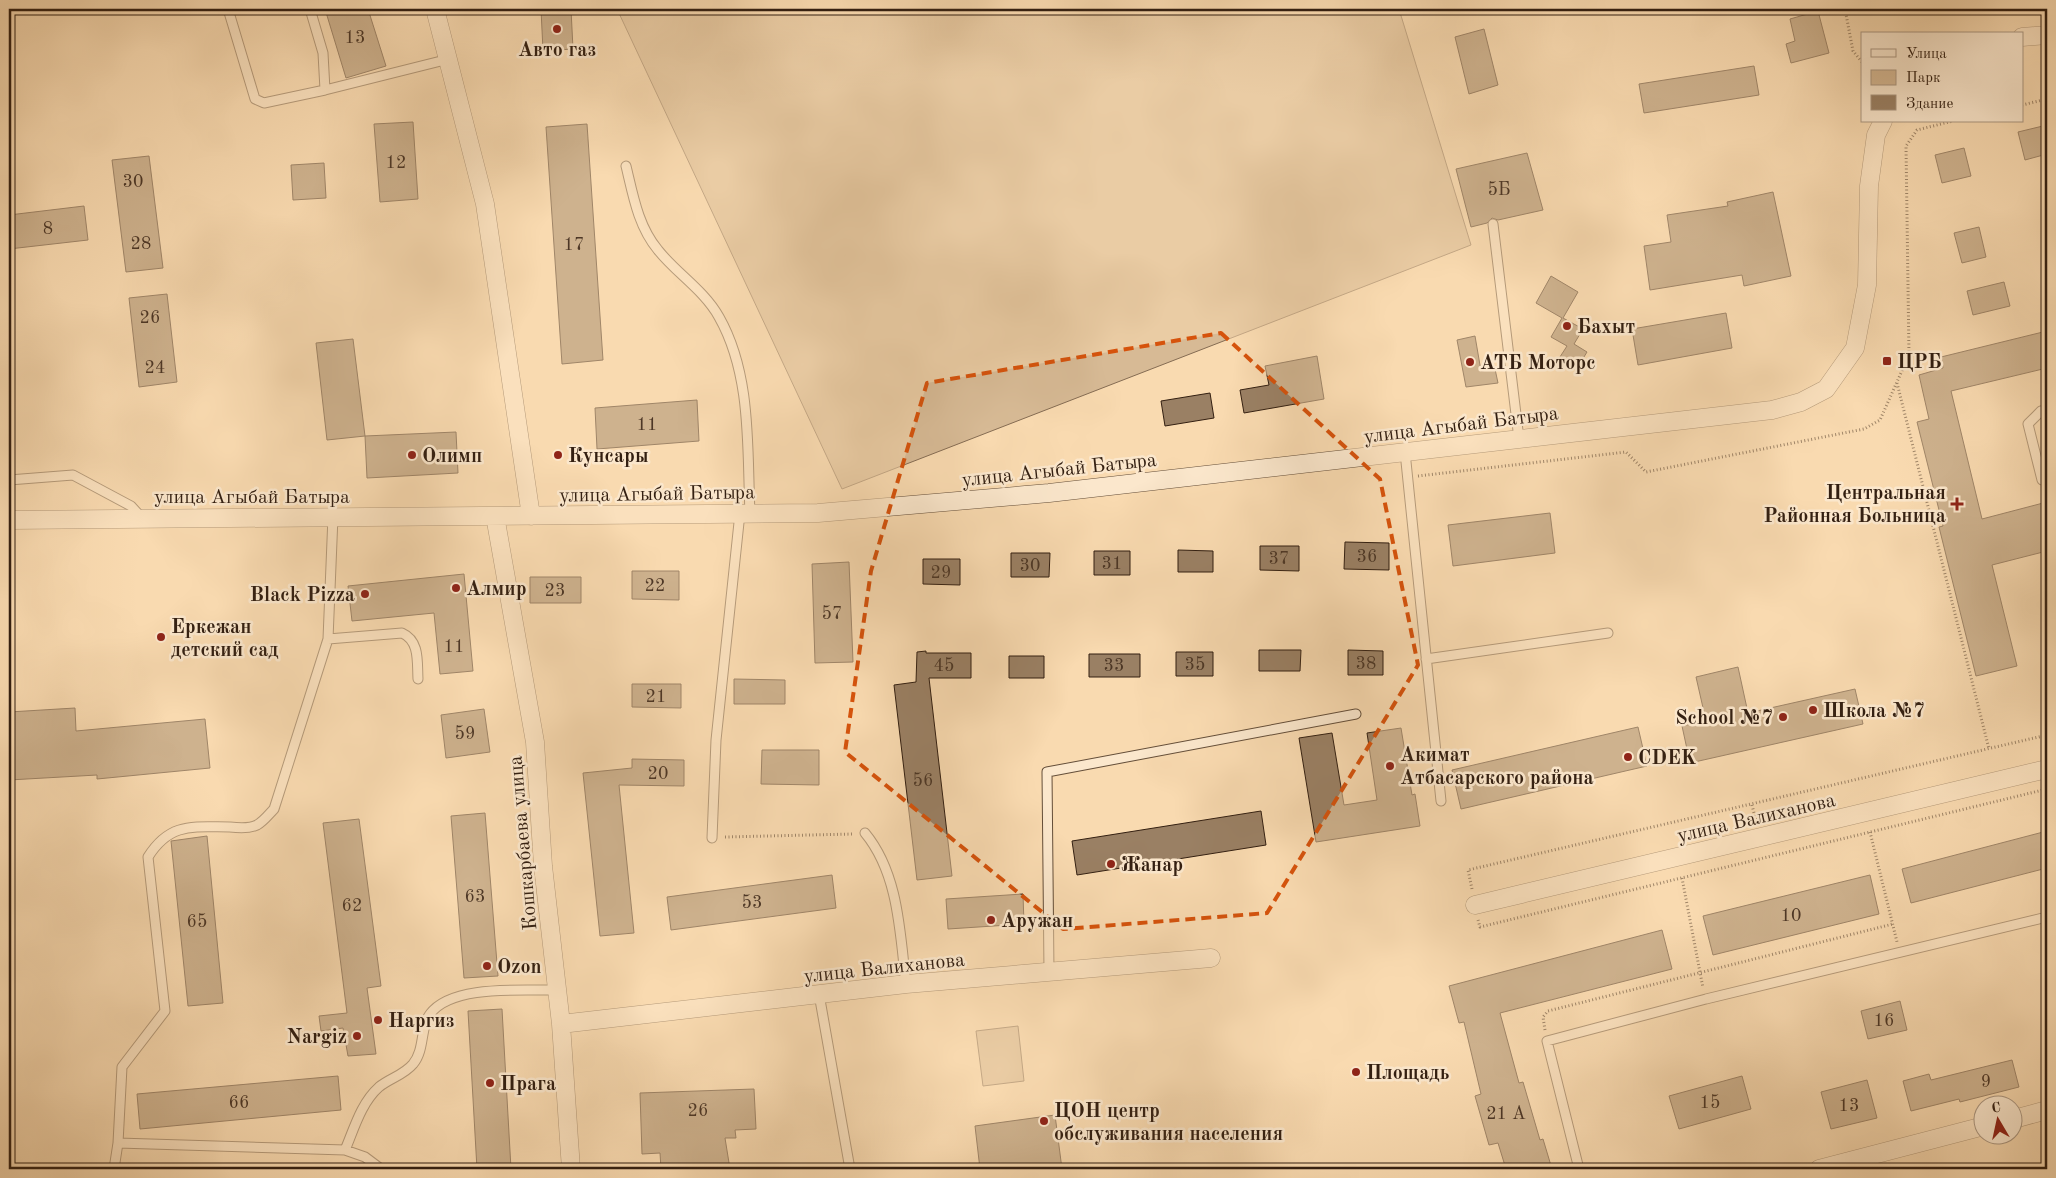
<svg xmlns="http://www.w3.org/2000/svg" width="2056" height="1178" viewBox="0 0 2056 1178" font-family="'Old Standard TT',serif">
	<rect width="100%" height="100%" fill="#f9dab0"/>
	<filter id="stains"><feTurbulence type="fractalNoise" baseFrequency=".004" numOctaves="4"/><feColorMatrix values="0 0 0 0 .2 0 0 0 0 .09 0 0 0 0 .02 0 0 0 .5 -.17"/></filter>
	<radialGradient id="worn" r=".72"><stop offset=".6" stop-color="#630" stop-opacity="0"/><stop offset="1" stop-color="#630" stop-opacity=".3"/></radialGradient>
	<path fill="#d7ba95" stroke="#856c53" d="M617 9H1399L1471 245 842 489Z
		M1018 1026 1024 1081 983 1086 976 1031Z"/>
	<path fill="#9a8064" stroke="#331f11" d="M325 9H368L386 66 346 78Z
		M541 9H571L573 49 543 51Z
		M1818 11 1829 53 1791 63 1786 44 1795 41 1790 19Z
		M1484 29 1498 85 1469 94 1455 37Z
		M1754 66 1759 95 1644 113 1639 84Z
		M413 122 418 199 380 202 374 124Z
		M587 124 603 360 562 364 546 127Z
		M2047 125V154L2025 160 2018 132Z
		M1964 148 1971 176 1942 183 1935 155Z
		M1527 153 1543 210 1498 220 1492 218 1487 223 1471 227 1456 169Z
		M149 156 163 268 126 272 112 160Z
		M324 163 326 198 293 200 291 165Z
		M1773 192 1791 276 1744 286 1742 275 1650 290 1644 246 1671 242 1667 215 1728 206 1727 202Z
		M84 206 88 240 9 249V215Z
		M1979 227 1986 257 1962 263 1954 233Z
		M1551 276 1578 292 1563 318 1583 329 1574 344 1587 352 1576 370 1558 360 1567 346 1551 337 1562 318 1536 303Z
		M2004 282 2010 306 1973 315 1967 291Z
		M167 294 177 382 139 387 129 298Z
		M1726 313 1732 348 1638 365 1632 329Z
		M2047 331V368L1951 391 1982 519 2047 502V551L1992 565 2017 666 1976 676 1939 527 1943 526 1917 422 1929 419 1919 375 1943 368 1941 357Z
		M1475 336 1481 371 1495 369 1498 383 1466 387 1457 340Z
		M353 339 365 436 327 440 316 343Z
		M1317 356 1324 399 1244 413 1240 390 1269 385 1265 366Z
		M1210 393 1214 418 1165 426 1161 401Z
		M697 400 699 441 597 449 595 408Z
		M456 432 458 473 367 478 365 436Z
		M1550 513 1555 553 1453 566 1448 525Z
		M1345 542 1389 543V570L1344 569Z
		M1260 546H1299V571L1260 570Z
		M1178 550 1213 551V572H1178Z
		M1094 551H1130V575H1094Z
		M1011 553H1050L1049 577H1011Z
		M923 559H960V585L923 584Z
		M849 562 853 662 815 663 812 564Z
		M632 571H679V600L632 599Z
		M464 574 473 671 440 674 434 613 352 621 348 586Z
		M530 577H581V603H530Z
		M1259 650H1301L1300 671H1259Z
		M1348 650 1383 651V675H1348Z
		M926 651V653H971V678H929L952 876 917 880 894 685 916 682 917 652Z
		M1176 652H1213V676H1176Z
		M1089 654H1140V677H1089Z
		M1009 656H1044V678H1009Z
		M1738 667 1748 713 1855 689 1863 724 1690 763 1682 726 1706 721 1696 677Z
		M734 679 785 680V704H734Z
		M632 684H681V708L632 707Z
		M75 708 76 731 205 719 210 768 97 779V775L9 780V712Z
		M484 709 490 752 446 758 441 715Z
		M1638 727 1647 766 1461 809 1452 770Z
		M1401 728 1412 795 1415 794 1420 826 1316 842 1299 738 1332 733 1344 805 1377 800 1367 733Z
		M762 750H819V785L761 784Z
		M632 759 684 760V786L619 785 634 933 600 936 583 773 632 768Z
		M1261 811 1266 845 1077 875 1072 841Z
		M485 813 498 976 464 978 451 816Z
		M359 819 381 986 367 988 376 1054 348 1056 343 1028 321 1031 319 1016 347 1013 323 823Z
		M2047 831V868L1911 903 1902 869Z
		M207 836 223 1003 188 1006 171 841Z
		M832 875 836 908 671 930 667 897Z
		M1870 875 1879 914 1713 955 1703 916Z
		M1023 894 1024 924 948 929 946 899Z
		M1662 930 1672 969 1500 1013 1519 1083 1523 1082 1540 1140 1543 1139 1552 1169H1506L1498 1143 1489 1145 1475 1096 1481 1094 1464 1022 1459 1023 1449 986Z
		M1900 1001 1907 1030 1868 1039 1861 1011Z
		M502 1009 511 1169H477L468 1011Z
		M2012 1060 2019 1087 1960 1102 1959 1099 1911 1111 1903 1081 1929 1074 1931 1080Z
		M338 1076 341 1110 140 1129 137 1094Z
		M1742 1076 1751 1109 1679 1129 1669 1096Z
		M1867 1080 1877 1118 1831 1129 1821 1092Z
		M754 1089 756 1129 735 1130 736 1138H725L730 1169H661L660 1153 642 1154 640 1093Z
		M1055 1115 1062 1169H980L975 1126Z"/>
	<g fill="none" stroke-linecap="round" stroke-linejoin="round">
		<g stroke="#644e39" stroke-width="11">
			<path id="lane" d="M228 9 255 99 264 103 325 90
				M310 9 323 53 325 90 449 59
				M626 166C633 195 638 226 658 250 676 273 704 290 719 317 752 375 747 449 750 513
				M1493 224 1519 439
				M1405 452 1441 801
				M9 480 73 475 131 506 141 517
				M2042 480 2028 424 2041 411 2047 410
				M328 639 402 633C420 641 417 662 418 679
				M1426 659 1608 633
				M865 833C899 874 900 934 906 984
				M712 838 716 740 740 513
				M1049 973 1047 772 1356 714
				M819 994 850 1169
				M118 1143 345 1150 365 1157 381 1169
				M345 1150C354 1129 361 1103 379 1087 390 1078 404 1075 413 1064 425 1050 420 1027 430 1014 452 984 523 991 557 990
				M114 1169 118 1143 122 1067 165 1011 148 857C170 822 193 827 230 827 238 828 249 829 257 825 264 821 269 814 274 809L328 639 333 516
				M1579 1169 1547 1041 1706 999 2047 917"/>
		</g>
		<g stroke="#644e39" stroke-width="19">
			<path id="street" d="M435 9 485 204 531 516
				M2022 37 2047 35
				M495 516 535 742 543 866 561 1024 571 1169
				M9 520 818 513 1049 493 1772 410 1801 402 1826 389 1855 348 1867 285 1869 186 1876 135 1883 121
				M1475 905 2047 769
				M561 1024 906 984 1211 958
				M2014 1119 2047 1110
				M1819 1169 1984 1126"/>
		</g>
		<path stroke="#331f11" stroke-width="3" stroke-dasharray="1 2.5" stroke-linecap="butt" d="M1845 9 1853 51 1862 62
			M2022 105 2047 99
			M1897 383 1989 749
			M1418 476 1626 452 1646 472 1864 429 1880 420 1909 355 1906 146 1917 130 1953 121
			M1752 805 1756 821
			M1870 832 1897 942
			M725 837 853 834
			M1682 878 1703 988
			M1472 889 1468 870 2047 735
			M1478 920 1480 927 2047 789
			M1545 1030 1543 1017 1548 1011 1893 924"/>
		<use href="#lane" stroke="#fbe7cc" stroke-width="9"/>
		<use href="#street" stroke="#fbe7cc" stroke-width="18"/>
	</g>
	<path d="M0 0H2056V1178H0ZM1221 333 1380 479 1418 665 1267 913 1063 929 845 752 871 571 927 383Z" fill="#f9dab0" fill-opacity=".55" fill-rule="evenodd"/>
	<path fill="none" stroke="#d6530c" stroke-width="4" stroke-dasharray="10 6" stroke-linejoin="round" d="M1221 333 1380 479 1418 665 1267 913 1063 929 845 752 871 571 927 383Z"/>
	<g fill="#8f2418" stroke="#fbe7cc" stroke-width="2">
		<circle cx="557" cy="29" r="5"/>
		<circle cx="1567" cy="326" r="5"/>
		<rect x="1882" y="356" width="10" height="10" rx="2.5"/>
		<circle cx="1470" cy="362" r="5"/>
		<circle cx="412" cy="455" r="5"/>
		<circle cx="558" cy="455" r="5"/>
		<path d="M1954.5 496.5h5v5h5v5h-5v5h-5v-5h-5v-5h5z"/>
		<circle cx="456" cy="588" r="5"/>
		<circle cx="365" cy="594" r="5"/>
		<circle cx="161" cy="637" r="5"/>
		<circle cx="1813" cy="710" r="5"/>
		<circle cx="1783" cy="717" r="5"/>
		<circle cx="1628" cy="757" r="5"/>
		<circle cx="1390" cy="766" r="5"/>
		<circle cx="1111" cy="864" r="5"/>
		<circle cx="991" cy="920" r="5"/>
		<circle cx="487" cy="966" r="5"/>
		<circle cx="378" cy="1020" r="5"/>
		<circle cx="357" cy="1036" r="5"/>
		<circle cx="1356" cy="1072" r="5"/>
		<circle cx="490" cy="1083" r="5"/>
		<circle cx="1044" cy="1121" r="5"/>
	</g>
	<g text-anchor="middle" stroke-width="5" stroke-linejoin="round" paint-order="stroke">
		<g font-size="18" fill="#4d3726">
			<text x="355" y="43">13</text>
			<text x="396" y="168">12</text>
			<text x="133" y="187">30</text>
			<text x="1499" y="195">5Б</text>
			<text x="48" y="234">8</text>
			<text x="141" y="249">28</text>
			<text x="574" y="250">17</text>
			<text x="150" y="323">26</text>
			<text x="155" y="373">24</text>
			<text x="647" y="430">11</text>
			<text x="1367" y="562">36</text>
			<text x="1279" y="564">37</text>
			<text x="1112" y="569">31</text>
			<text x="1030" y="571">30</text>
			<text x="941" y="578">29</text>
			<text x="655" y="591">22</text>
			<text x="555" y="596">23</text>
			<text x="832" y="619">57</text>
			<text x="454" y="652">11</text>
			<text x="1366" y="669">38</text>
			<text x="1195" y="670">35</text>
			<text x="944" y="671">45</text>
			<text x="1114" y="671">33</text>
			<text x="656" y="702">21</text>
			<text x="465" y="739">59</text>
			<text x="658" y="779">20</text>
			<text x="923" y="786">56</text>
			<text x="475" y="902">63</text>
			<text x="752" y="908">53</text>
			<text x="352" y="911">62</text>
			<text x="1791" y="921">10</text>
			<text x="197" y="927">65</text>
			<text x="1884" y="1026">16</text>
			<text x="1986" y="1087">9</text>
			<text x="239" y="1108">66</text>
			<text x="1710" y="1108">15</text>
			<text x="1849" y="1111">13</text>
			<text x="698" y="1116">26</text>
			<text x="1506" y="1119">21 А</text>
		</g>
		<g font-size="20" font-weight="bold" fill="#331f11" stroke="#fbe7cc" text-anchor="start">
			<text x="557" y="56" text-anchor="middle">Авто газ</text>
			<text x="1577" y="333">Бахыт</text>
			<text x="1897" y="368">ЦРБ</text>
			<text x="1480" y="369">АТБ Моторс</text>
			<text x="422" y="462">Олимп</text>
			<text x="568" y="462">Кунсары</text>
			<text x="1946" y="499" text-anchor="end">Центральная<tspan x="1946" dy="23">Районная Больница</tspan></text>
			<text x="466" y="595">Алмир</text>
			<text x="355" y="601" text-anchor="end">Black Pizza</text>
			<text x="171" y="633">Еркежан<tspan x="171" dy="23">детский сад</tspan></text>
			<text x="1823" y="717">Школа №7</text>
			<text x="1773" y="724" text-anchor="end">School №7</text>
			<text x="1400" y="761">Акимат<tspan x="1400" dy="23">Атбасарского района</tspan></text>
			<text x="1638" y="764">CDEK</text>
			<text x="1121" y="871">Жанар</text>
			<text x="1001" y="927">Аружан</text>
			<text x="497" y="973">Ozon</text>
			<text x="388" y="1027">Наргиз</text>
			<text x="347" y="1043" text-anchor="end">Nargiz</text>
			<text x="1366" y="1079">Площадь</text>
			<text x="500" y="1090">Прага</text>
			<text x="1054" y="1117">ЦОН центр<tspan x="1054" dy="23">обслуживания населения</tspan></text>
		</g>
		<g font-size="20" fill="#331f11" stroke="#fbe7cc">
			<text transform="translate(1461 424) rotate(-7)" y="7">улица Агыбай Батыра</text>
			<text transform="translate(1059 469) rotate(-6)" y="7">улица Агыбай Батыра</text>
			<text transform="translate(657 493) rotate(-1)" y="7">улица Агыбай Батыра</text>
			<text x="252" y="503">улица Агыбай Батыра</text>
			<text transform="translate(1756 817) rotate(-13)" y="7">улица Валиханова</text>
			<text transform="translate(522 843) rotate(-95)" y="7">Кошкарбаева улица</text>
			<text transform="translate(884 967) rotate(-6)" y="7">улица Валиханова</text>
		</g>
	</g>
	<rect width="2056" height="1178" fill="none" stroke="#f9dab0" stroke-width="30"/>
	<rect x="10" y="10" width="2036" height="1158" fill="none" stroke="#331f11" stroke-width="2.5"/>
	<rect x="15" y="15" width="2026" height="1148" fill="none" stroke="#331f11"/>
	<rect x="1861" y="32" width="162" height="90" fill="#fbe7cc" stroke="#ab9781"/>
	<rect x="1871" y="49" width="25" height="8" fill="#fbe7cc" stroke="#ab9781"/>
	<text x="1906" y="58" font-size="15" fill="#331f11">Улица</text>
	<rect x="1871" y="70" width="25" height="15" fill="#d7ba95" stroke="#ab9781"/>
	<text x="1906" y="82" font-size="15" fill="#331f11">Парк</text>
	<rect x="1871" y="95" width="25" height="15" fill="#9a8064" stroke="#ab9781"/>
	<text x="1906" y="108" font-size="15" fill="#331f11">Здание</text>
	<g transform="translate(1998 1120) rotate(351)"><circle r="24" fill="#fbe7cc" stroke="#ab9781"/>
	<path d="M0-4L9 19L0 12L-9 19Z" fill="#8f2418"/>
	<text y="-8" font-size="14" font-weight="bold" text-anchor="middle" fill="#331f11">С</text>
	</g>
	<rect width="100%" height="100%" filter="url(#stains)"/>
	<rect width="100%" height="100%" fill="url(#worn)"/>
</svg>
